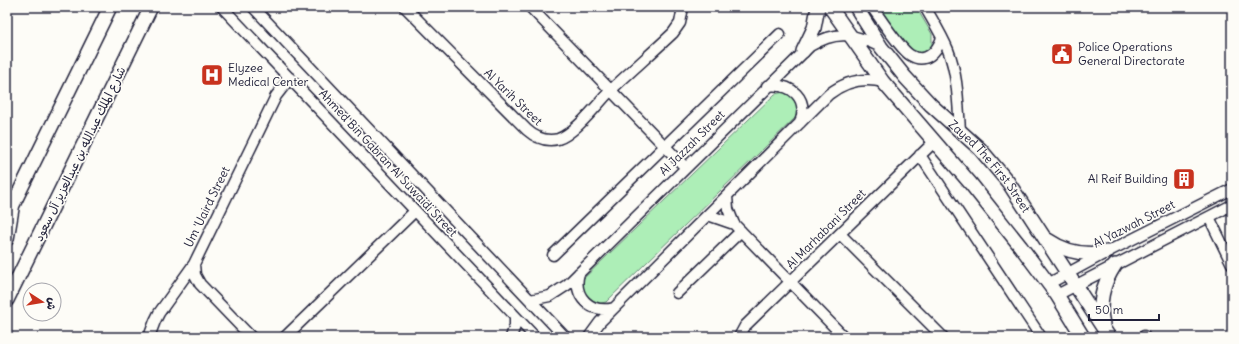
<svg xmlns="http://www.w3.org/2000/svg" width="1239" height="344" viewBox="0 0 1239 344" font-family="Delius,'Playpen Sans Arabic',sans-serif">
	<rect width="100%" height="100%" fill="#fdfcf7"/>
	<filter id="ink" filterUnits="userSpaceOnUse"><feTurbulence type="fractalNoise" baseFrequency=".025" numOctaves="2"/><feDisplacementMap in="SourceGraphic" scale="8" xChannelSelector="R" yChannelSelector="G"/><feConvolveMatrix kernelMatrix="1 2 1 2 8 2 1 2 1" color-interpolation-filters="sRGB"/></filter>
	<g filter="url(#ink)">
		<path fill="#adeeb7" stroke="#688879" d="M876 7H916L932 34V46L925 53 917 54 908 50Z
			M784 92 795 96 799 110 795 118 606 302 597 304 583 299 582 280 775 94Z"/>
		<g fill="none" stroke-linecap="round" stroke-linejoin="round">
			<g stroke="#22223b" stroke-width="13">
				<path id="minor" d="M222 7 535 337
					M253 7 565 337
					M405 7 527 130C536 138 546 142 558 139 575 134 599 102 612 89 632 70 653 52 673 33L680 23 683 7
					M530 7 686 168
					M872 7C880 18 900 49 910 55 926 65 937 51 942 38
					M925 7C933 21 942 35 948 50 958 75 958 104 960 130
					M767 86C792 83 809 98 800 123
					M920 155 1041 337
					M727 196 728 209 734 224 844 337
					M708 215 734 224
					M1209 217 1232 264
					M840 234 943 337
					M553 255 780 34
					M579 273C572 297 591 314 614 308
					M1048 284 1107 252 1232 189
					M677 293 741 231
					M1057 295 1232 205
					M530 300 550 296 567 285 810 46C838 29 854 34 881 47
					M1144 336 1145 337
					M149 337 155 321 159 313 194 264
					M251 337 200 284 195 275 194 264 276 96 290 78
					M285 337 415 211
					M511 337 515 326V317
					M589 337 600 322 829 94C846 81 863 77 883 82
					M739 337 745 326 935 141"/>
			</g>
			<g stroke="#22223b" stroke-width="16">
				<g id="major">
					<path d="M830 7 883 82 971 184 1021 247 1057 295 1083 337"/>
					<path id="s1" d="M856 7 881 47 905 77 931 105 980 149 1008 182 1109 337"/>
					<path d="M803 51 814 28 818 7"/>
					<path d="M7 217 110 7"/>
					<path d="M7 239 12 209"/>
					<path d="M1048 240C1067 253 1086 256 1107 252"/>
					<path d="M7 300 151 7"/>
					<path d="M1103 324C1098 303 1103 283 1115 265"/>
				</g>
			</g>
			<use href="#minor" stroke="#fdfcf7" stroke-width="10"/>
			<use href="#major" stroke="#fdfcf7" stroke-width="13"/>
		</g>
	</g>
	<defs>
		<g id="civic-square" transform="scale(1.15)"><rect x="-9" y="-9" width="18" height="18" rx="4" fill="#c8321e" stroke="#fdfcf7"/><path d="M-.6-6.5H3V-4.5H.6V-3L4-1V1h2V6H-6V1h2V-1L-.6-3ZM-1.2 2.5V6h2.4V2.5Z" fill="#fff"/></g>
		<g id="hospital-square" transform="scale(1.15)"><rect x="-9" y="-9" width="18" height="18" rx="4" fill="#c8321e" stroke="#fdfcf7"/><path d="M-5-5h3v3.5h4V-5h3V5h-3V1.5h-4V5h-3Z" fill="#fff"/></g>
		<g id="building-square" transform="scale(1.15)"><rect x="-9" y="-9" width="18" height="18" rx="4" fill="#c8321e" stroke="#fdfcf7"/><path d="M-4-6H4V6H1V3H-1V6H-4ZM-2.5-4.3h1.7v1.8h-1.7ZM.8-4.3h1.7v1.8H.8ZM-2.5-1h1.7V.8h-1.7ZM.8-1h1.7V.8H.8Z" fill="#fff"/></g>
	</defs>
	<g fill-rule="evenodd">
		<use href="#civic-square" x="1062" y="54"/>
		<use href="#hospital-square" x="212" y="75"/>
		<use href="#building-square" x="1184" y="179"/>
	</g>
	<g text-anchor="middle" stroke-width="3.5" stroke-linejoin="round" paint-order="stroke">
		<g font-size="12" fill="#22223b" stroke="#fdfcf7" text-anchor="start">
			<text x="1078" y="51">Police Operations<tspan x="1078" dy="14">General Directorate</tspan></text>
			<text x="228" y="72">Elyzee<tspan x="228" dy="14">Medical Center</tspan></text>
			<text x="1168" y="183" text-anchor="end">Al Reif Building</text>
		</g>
		<g font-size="12" fill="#22223b" stroke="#fdfcf7">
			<text transform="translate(513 97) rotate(44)" y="4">Al Yarih Street</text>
			<text transform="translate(692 143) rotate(-45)" y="4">Al Jazzah Street</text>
			<text transform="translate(80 154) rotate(-64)" y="4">شارع الملك عبدالله بن عبدالعزيز آل سعود</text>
			<text transform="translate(388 163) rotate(47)" y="4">Ahmed Bin Gabran Al Suwaidi Street</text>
			<text dy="4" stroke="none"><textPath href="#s1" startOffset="209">Zayed The First Street</textPath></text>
			<text transform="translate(207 207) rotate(-64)" y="4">Um 'Uaird Street</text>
			<text transform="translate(1134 224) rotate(-27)" y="4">Al Yazwah Street</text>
			<text transform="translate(826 229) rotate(-45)" y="4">Al Marhabani Street</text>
		</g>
	</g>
	<rect width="1239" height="344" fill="none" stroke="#fdfcf7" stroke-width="24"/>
	<rect x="12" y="12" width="1215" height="320" fill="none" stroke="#22223b" stroke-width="1.5" filter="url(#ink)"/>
	<g transform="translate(42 302) rotate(102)"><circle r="19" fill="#fdfcf7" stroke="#a5a5ac"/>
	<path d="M0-3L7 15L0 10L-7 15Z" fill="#c8321e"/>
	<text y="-6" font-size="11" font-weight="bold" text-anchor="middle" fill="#22223b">ش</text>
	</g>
	<path d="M1089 314v6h70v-6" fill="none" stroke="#22223b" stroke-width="2"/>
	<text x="1095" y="314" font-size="12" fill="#22223b" stroke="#fdfcf7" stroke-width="3" paint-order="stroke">50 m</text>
</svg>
